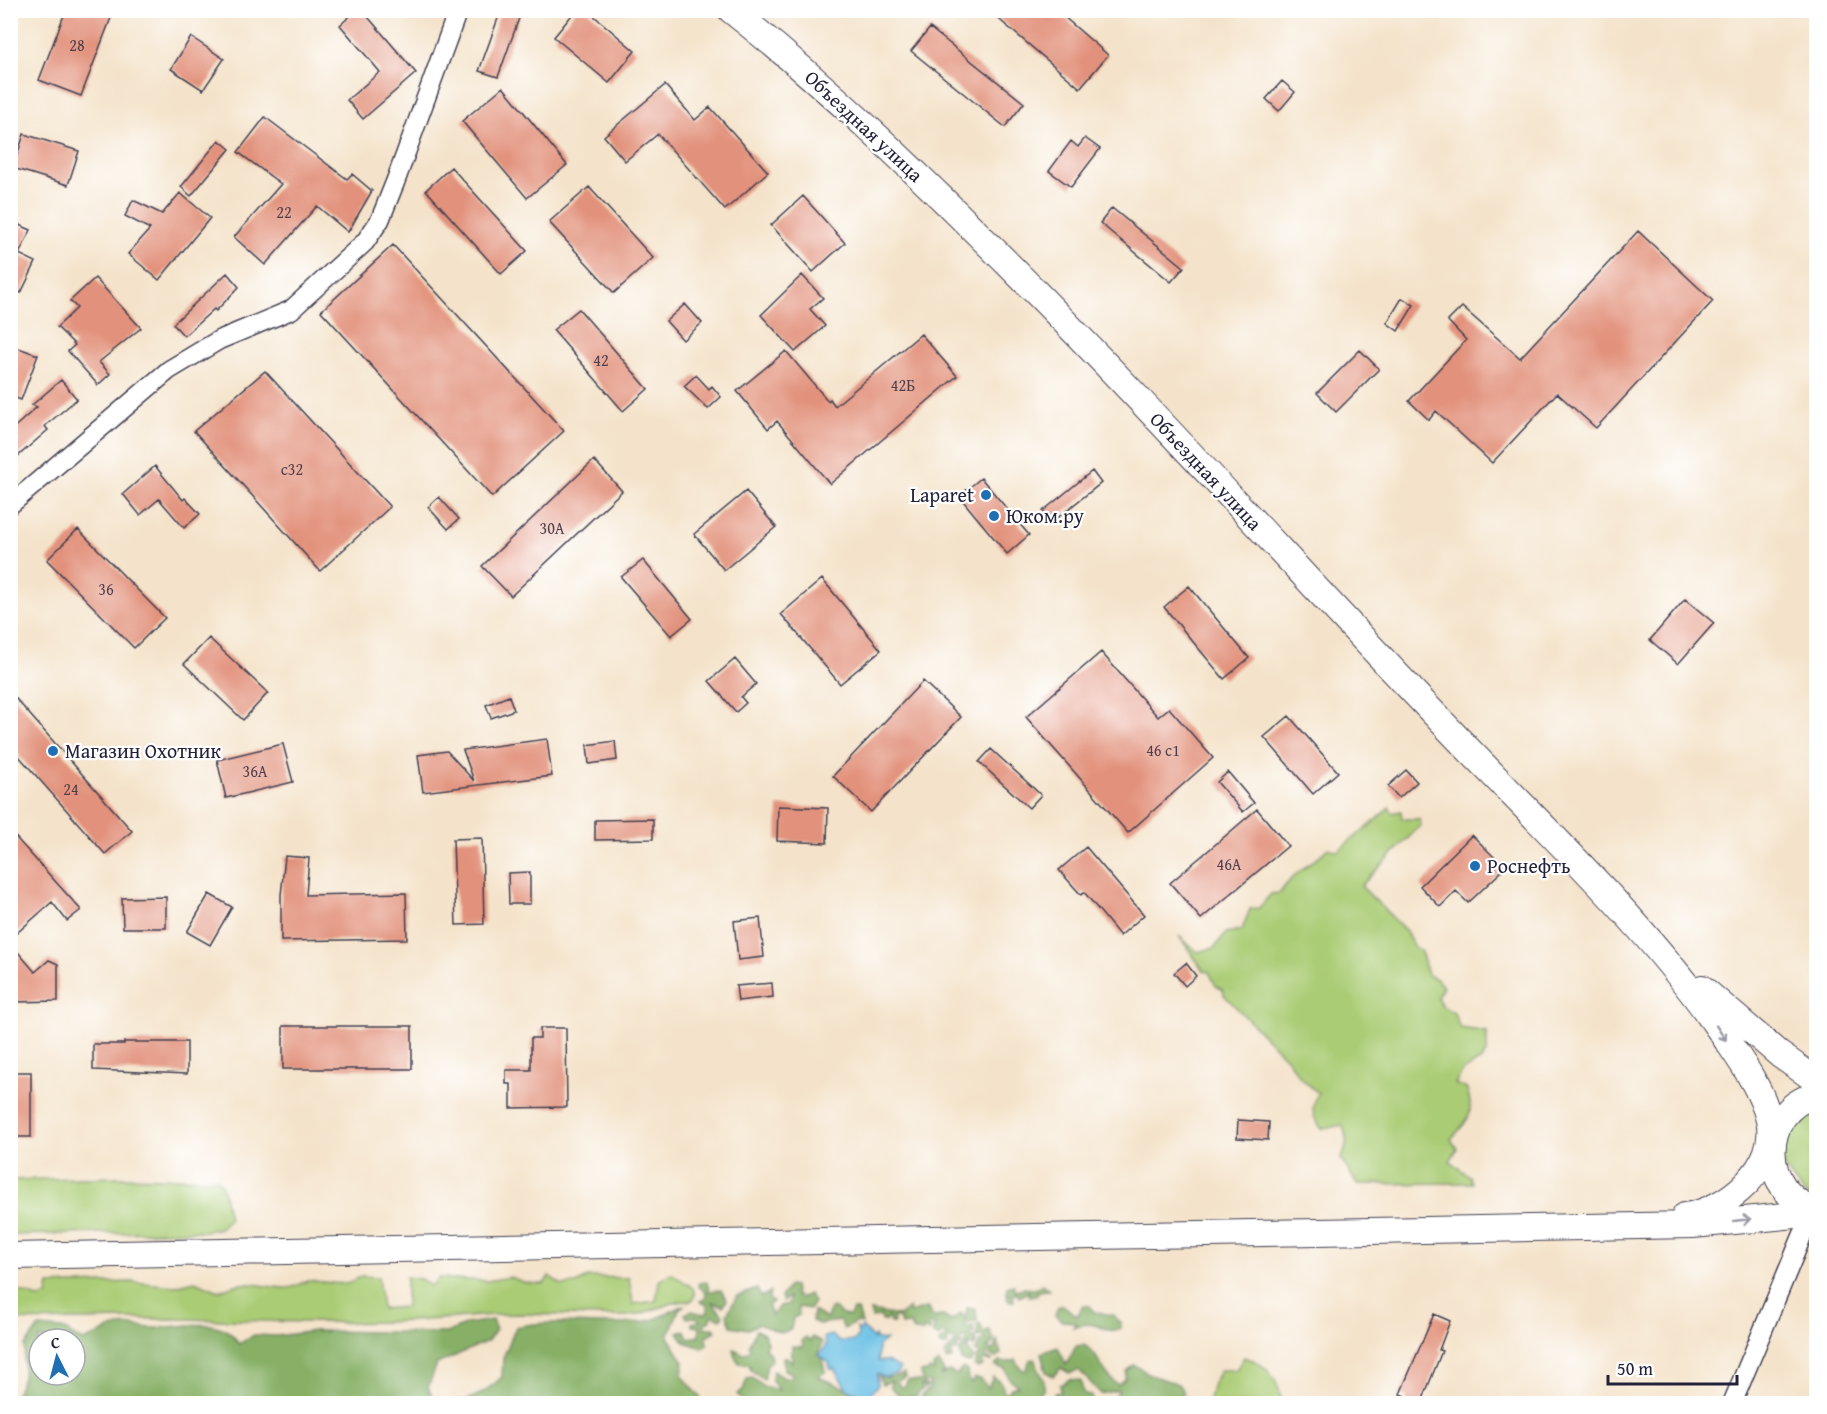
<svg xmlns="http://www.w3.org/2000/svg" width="1827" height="1414" viewBox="0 0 1827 1414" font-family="'Gentium Book Plus',serif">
	<rect width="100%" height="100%" fill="#fff"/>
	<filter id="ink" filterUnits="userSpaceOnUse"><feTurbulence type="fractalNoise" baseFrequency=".0167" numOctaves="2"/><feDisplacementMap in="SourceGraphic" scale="12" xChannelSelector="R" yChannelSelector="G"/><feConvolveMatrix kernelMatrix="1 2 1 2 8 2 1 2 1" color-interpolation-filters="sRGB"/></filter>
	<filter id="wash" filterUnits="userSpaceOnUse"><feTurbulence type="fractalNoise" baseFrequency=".008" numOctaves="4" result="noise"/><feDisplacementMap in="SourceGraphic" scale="24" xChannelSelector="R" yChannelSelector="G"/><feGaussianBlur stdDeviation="1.35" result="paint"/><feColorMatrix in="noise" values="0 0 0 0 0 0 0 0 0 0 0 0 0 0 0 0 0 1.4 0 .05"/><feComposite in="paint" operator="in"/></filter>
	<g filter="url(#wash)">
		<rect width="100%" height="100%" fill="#f4e3ca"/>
		<path fill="#aacc75" stroke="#667758" stroke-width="1.5" d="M1389 807 1392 813 1401 811 1402 819H1419L1421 825 1361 886 1406 931 1412 944 1421 952 1428 975 1437 979 1443 987 1437 997 1442 1006 1454 1013 1460 1028 1487 1032V1052L1481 1060 1463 1071 1455 1084 1467 1089C1475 1114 1468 1121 1451 1139L1457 1149 1450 1161 1469 1176 1472 1183 1357 1184 1341 1159C1348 1147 1348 1137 1342 1125L1322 1129C1311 1116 1311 1108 1318 1093L1301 1078 1287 1059 1224 995 1223 990 1216 986 1209 972 1204 971 1179 936 1197 952 1214 948 1226 933 1242 930 1250 909 1259 908 1271 894 1280 893C1293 872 1312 864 1328 848L1338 851C1355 835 1373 826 1389 807Z
			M1816 1104V1199L1804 1194 1783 1166 1785 1132 1810 1107Z
			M119 1177 217 1179 222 1185 229 1219 220 1228 206 1231 11 1235V1180Z
			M671 1273 693 1288 695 1295 691 1301C668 1300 650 1315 626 1316 590 1317 553 1314 517 1314 474 1315 430 1321 386 1322 312 1324 238 1319 164 1319 113 1318 62 1322 11 1320V1288L38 1298 47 1296 49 1285 132 1282 175 1286 195 1281 219 1291C249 1277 256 1287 286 1288 294 1289 300 1282 308 1281 328 1280 342 1290 361 1276L378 1277 382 1309 406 1307V1277L421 1279 430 1286 439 1278 487 1281 510 1277 526 1283 544 1284 549 1276 562 1285 577 1284 588 1277 629 1278 633 1304 656 1301 659 1281Z
			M1244 1357C1265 1362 1281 1381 1281 1403H1208L1213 1383 1221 1370H1236Z"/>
		<path fill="#87b066" stroke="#546950" stroke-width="1.5" fill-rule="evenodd" d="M707 1282 709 1291 721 1290 727 1300 723 1306 712 1302 723 1315 721 1319 712 1315 711 1320 704 1324 705 1328H714L716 1331 706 1336 707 1344 702 1348 685 1342 678 1332 685 1331 688 1338 699 1336 700 1327 692 1326V1323L701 1321 695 1317 687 1318 685 1314 692 1311 703 1314 708 1312 707 1305 700 1301 705 1299 706 1292 698 1286 699 1283Z
			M1042 1284 1049 1290 1038 1291 1037 1295 1028 1296 1029 1291 1019 1297 1016 1293 1013 1296 1014 1301H1008L1007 1296 1010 1294H1007V1287L1014 1285 1015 1290 1023 1288 1035 1289Z
			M789 1286 794 1287 796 1296 800 1298 809 1294 814 1302 810 1309 798 1307 799 1315 793 1318 791 1329 782 1333 758 1324 748 1329 731 1326 727 1314 737 1296 757 1289 761 1297 770 1292 769 1299 773 1302 768 1305 772 1316 779 1306 789 1304V1297L783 1301 781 1297Z
			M685 1305 679 1309 668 1337 684 1362 682 1375 700 1397 701 1403H15V1397L23 1377 25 1346 39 1327 63 1329 83 1341C94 1338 102 1332 112 1328 125 1323 136 1327 149 1328 178 1330 221 1311 239 1344L254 1335 277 1336 314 1331 446 1333 467 1324 492 1320 496 1330 488 1341 437 1364 428 1387 433 1399C460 1409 483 1395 502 1377L503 1358 516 1327C560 1317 609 1330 651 1320 663 1317 674 1308 685 1305ZM39 1339H75V1375H39Z
			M1063 1305 1077 1316 1083 1306H1090L1094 1312 1113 1315 1121 1323V1328C1105 1337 1098 1317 1073 1327L1076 1322 1062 1321 1055 1315 1058 1307Z
			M835 1308 842 1315 850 1316 853 1310H858L862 1324 857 1322 844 1329 840 1321 819 1324 812 1321 813 1311 827 1319 830 1309Z
			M909 1308 910 1313 927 1308 933 1317 943 1316 951 1321 961 1313 965 1319 967 1308 976 1309 977 1321 965 1324 964 1328 973 1326 974 1333 969 1334 972 1338 976 1337 975 1346 970 1344 967 1349 973 1357 970 1363 961 1361 960 1351 967 1342 965 1336 961 1339V1346H956L958 1350 951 1352 952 1359 946 1360 945 1354 956 1342 952 1339 948 1340 947 1346 940 1345 939 1342 948 1336 943 1333 939 1337 933 1335 934 1325 931 1324 929 1332 924 1328 923 1332 914 1331 909 1324 901 1325 899 1318H893L894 1323H890L888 1317 885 1321H882L881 1316 872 1318 870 1311 899 1316Z
			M980 1323 983 1332 989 1330 994 1341 988 1348 993 1351 997 1340 1001 1354 996 1358 986 1353 985 1356 993 1361 985 1360 982 1362 983 1366 977 1368 974 1366 977 1361 975 1358 980 1355 974 1350H977L979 1342 984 1340V1337L976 1336 978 1329 976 1325Z
			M756 1330 764 1334 767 1342 765 1348 770 1354 771 1361 767 1365 764 1380 751 1370 749 1364 739 1363 734 1355V1349L744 1354 750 1350 749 1344Z
			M806 1337 810 1341 812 1337 822 1342 818 1355 822 1359 825 1372 818 1377C837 1385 853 1389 866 1403H745L737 1394 743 1390 747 1379 752 1378 763 1386 779 1390 772 1381 773 1371 782 1377 791 1378 792 1373 784 1370 783 1357H787L792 1362V1346L803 1347 802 1340Z
			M1084 1345C1101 1356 1101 1373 1118 1385L1125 1379 1126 1371 1134 1365 1153 1376 1178 1384 1184 1393C1176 1406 1164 1406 1151 1398L1152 1403H1144L1138 1397 1135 1403H1100L1117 1395 1118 1390 1101 1394 1079 1370 1069 1373 1061 1368 1053 1376 1046 1372 1041 1353 1058 1347 1066 1365 1076 1346Z
			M1034 1359 1044 1381V1389L1037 1397 1041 1403H920L922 1395 930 1388V1383L926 1382 920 1387 925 1385 928 1386 918 1393 915 1401 911 1396 908 1403 905 1399V1403H894L895 1399 891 1396 897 1398 899 1395 890 1386 892 1381 882 1384 879 1375 886 1378 904 1374 905 1377 897 1381 901 1388 906 1385 907 1380 922 1381 921 1372H928L929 1369 934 1371 933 1366 939 1363 944 1372 941 1376 949 1371 956 1375 963 1368 967 1370 968 1380 971 1383 975 1378 981 1379 988 1388 993 1377 1001 1383 1006 1395 1011 1388 1018 1386 1010 1380 1005 1369 995 1366 1000 1361 1004 1363 1016 1360 1022 1370H1026L1030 1360Z
			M1070 1379 1081 1381 1083 1393 1091 1396 1093 1403H1051L1055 1393 1061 1392 1060 1385Z"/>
		<path fill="#67bfe4" stroke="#447090" stroke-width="1.5" d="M862 1327 873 1339 875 1336 877 1340H886L878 1346V1361H887L900 1368 897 1373 885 1377 877 1374 878 1385 868 1396 847 1389 834 1369H830L829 1363 819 1355 826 1345 824 1337 831 1335 840 1341H854L858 1336 857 1328 861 1331Z"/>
		<g id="blocks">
			<path fill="#e2927b" d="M66 10H114L81 96 39 80Z
				M357 10H362L416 73 363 119 347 100 380 72 340 25Z
				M501 10H522L498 77 479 71Z
				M576 10H587L635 51 609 83 554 37Z
				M988 10H1056L1108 55 1080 88Z
				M930 28 1024 103 1005 127 911 51Z
				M191 37 224 59 203 90 171 69Z
				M1282 81 1295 92 1279 111 1266 99Z
				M665 85 695 120 710 107 768 172 725 210 658 134 625 161 604 136Z
				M503 87 567 165 527 198 462 121Z
				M265 117 347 179 352 174 372 191 348 232 317 206 265 265 234 237 281 184 238 152Z
				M24 134 79 151 68 185 13 168Z
				M1085 138 1100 149 1071 187 1049 171 1071 141 1078 147Z
				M219 140 230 149 191 196 181 187Z
				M451 167 527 251 501 274 426 190Z
				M589 187 653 258 614 293 549 222Z
				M180 193 210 218 159 280 128 254 150 229 125 216 133 200 162 214Z
				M803 196 845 243 813 272 771 225Z
				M1112 208 1184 267 1171 282 1100 223Z
				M10 221 31 230 19 254 36 262 21 293 10 288Z
				M1638 231 1713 301 1596 428 1557 393 1492 463 1436 411 1429 420 1409 401 1466 340 1448 321 1462 307 1520 358Z
				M393 245 564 431 492 497 321 311Z
				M227 273 239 287 216 311 214 309 184 336 173 324Z
				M802 275 823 298 810 309 825 326 795 352 761 315Z
				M95 278 141 328 99 362 110 374 98 385 68 351 75 345 57 327 77 308 70 301Z
				M1402 298 1414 305 1398 331 1387 323Z
				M685 304 702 323 683 340 666 321Z
				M579 309 648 389 623 411 553 330Z
				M921 334 957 376 830 484 777 421 768 429 737 391 786 351 828 401 830 399 835 406Z
				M10 345 38 355 21 400 10 396Z
				M1360 350 1379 369 1336 412 1317 393Z
				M265 371 390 507 320 571 194 431Z
				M696 375 709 389 712 386 721 397 708 409 684 386Z
				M61 380 77 399 45 426 48 430 10 463V431L37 407 32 405Z
				M594 460 622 491 511 596 482 566Z
				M155 466 183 500 185 498 200 514 184 528 159 499 140 515 123 494Z
				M1092 471 1101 483 1052 522 1043 511Z
				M981 478 1029 535 1007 554 959 496Z
				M746 491 776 527 724 570 694 534Z
				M439 497 459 519 448 529 428 507Z
				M78 529 165 618 134 648 47 560Z
				M643 560 692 619 671 636 621 577Z
				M822 579 881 650 840 684 781 614Z
				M1189 586 1249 658 1224 679 1164 607Z
				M1685 599 1714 623 1678 664 1650 640Z
				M209 638 268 693 243 720 184 664Z
				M1101 652 1158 717 1169 708 1213 758 1128 833 1026 717Z
				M735 659 756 684 741 697 746 703 736 712 709 681Z
				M923 681 961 717 871 812 833 776Z
				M10 692 132 831 105 854 10 746Z
				M509 696 514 710 491 718 486 705Z
				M1289 716 1338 772 1313 794 1264 737Z
				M547 739 552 776 423 792 418 755 447 751 474 781 463 750Z
				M615 741 617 760 589 764 587 745Z
				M283 744 293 782 226 798 217 760Z
				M991 749 1041 795 1029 808 979 762Z
				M1406 770 1417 782 1399 798 1388 786Z
				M1228 772 1254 803 1243 812 1217 782Z
				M778 806 828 808 827 843 777 841Z
				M1257 809 1288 846 1201 919 1170 883Z
				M653 819V839L595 840V820Z
				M10 831 81 910 67 921 52 902 10 939Z
				M1472 835 1505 868 1468 903 1456 891 1440 907 1420 886Z
				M482 838 484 924 456 925 453 839Z
				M1086 847 1144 915 1120 936 1084 892 1081 895 1059 870Z
				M285 856 309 858 306 895 406 893 407 939 281 941V895Z
				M530 872V904H509L508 873Z
				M209 894 232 907 210 945 187 932Z
				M166 897V928H123L122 898Z
				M760 918 764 957 738 960 734 921Z
				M12 945 35 972 49 960 58 964V1001L16 1002Z
				M1186 963 1196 976 1185 986 1174 973Z
				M772 983 773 997 738 1001 736 986Z
				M283 1026H412V1069H283Z
				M540 1028H566L567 1107 511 1108V1084H506V1070H531V1038H540Z
				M124 1042H187V1074L93 1070V1044H124Z
				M10 1072H31V1137H10Z
				M1238 1120 1269 1122 1268 1140 1237 1138Z
				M1434 1314 1450 1321 1439 1350 1442 1351 1421 1404H1404L1407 1397 1400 1394Z"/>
		</g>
	</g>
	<g filter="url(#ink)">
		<use href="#blocks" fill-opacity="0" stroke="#423f50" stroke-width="1.5"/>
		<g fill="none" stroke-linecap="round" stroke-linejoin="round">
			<g stroke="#423f50" stroke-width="21">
				<path id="street" d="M10 505 169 370 219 340 291 310 365 242 380 220 396 180 458 10
					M1732 1404 1803 1234 1816 1219"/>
			</g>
			<g stroke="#423f50" stroke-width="28">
				<path id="secondary" d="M731 10C826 85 912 168 997 253 1149 405 1293 566 1441 721 1538 823 1647 923 1726 1039 1743 1064 1762 1090 1769 1120 1780 1165 1727 1211 1685 1216
					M1702 988 1780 1055 1816 1080
					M1816 1095C1757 1110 1759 1194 1816 1210
					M10 1256 1693 1225 1816 1213"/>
			</g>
			<use href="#street" stroke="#fff" stroke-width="18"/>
			<use href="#secondary" stroke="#fff" stroke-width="26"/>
		</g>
		<defs><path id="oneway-shaft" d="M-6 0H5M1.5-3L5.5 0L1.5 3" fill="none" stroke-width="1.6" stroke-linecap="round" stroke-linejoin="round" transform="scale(1.5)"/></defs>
		<g stroke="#9c9ca7">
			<use href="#oneway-shaft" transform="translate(1721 1033) rotate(56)"/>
			<use href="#oneway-shaft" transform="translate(1742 1220) rotate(-6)"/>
		</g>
	</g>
	<g fill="#1f6fb2" stroke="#fff" stroke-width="2">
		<circle cx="986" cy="495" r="6"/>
		<circle cx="994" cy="516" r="6"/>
		<circle cx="53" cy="751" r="6"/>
		<circle cx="1475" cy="866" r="6"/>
	</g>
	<g text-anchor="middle" stroke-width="4.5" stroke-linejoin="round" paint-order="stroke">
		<g font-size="16" fill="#523e4b">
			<text x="77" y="51">28</text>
			<text x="284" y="218">22</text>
			<text x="601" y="366">42</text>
			<text x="903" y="391">42Б</text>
			<text x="292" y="475">с32</text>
			<text x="552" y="534">30А</text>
			<text x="106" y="595">36</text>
			<text x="1163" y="756">46 с1</text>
			<text x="255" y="777">36А</text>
			<text x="71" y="795">24</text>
			<text x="1229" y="870">46А</text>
		</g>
		<g font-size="20" fill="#22223b" stroke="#fff">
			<text transform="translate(864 126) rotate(43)" y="7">Объездная улица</text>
			<text transform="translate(1206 471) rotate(47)" y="7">Объездная улица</text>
		</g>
		<g font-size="20" fill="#22223b" stroke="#fff" text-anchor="start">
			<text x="974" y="502" text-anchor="end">Laparet</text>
			<text x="1006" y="523">Юком.ру</text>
			<text x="65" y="758">Магазин Охотник</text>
			<text x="1487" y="873">Роснефть</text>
		</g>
	</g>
	<rect width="1827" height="1414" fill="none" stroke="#fff" stroke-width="36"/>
	<g transform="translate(57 1357) rotate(354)"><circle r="28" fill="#ffffff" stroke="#a7a7b1" stroke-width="1.5"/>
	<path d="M0-4.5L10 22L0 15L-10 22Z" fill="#1f6fb2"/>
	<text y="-9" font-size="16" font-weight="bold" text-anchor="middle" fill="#22223b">С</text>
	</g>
	<path d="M1608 1375v9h129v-9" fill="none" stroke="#22223b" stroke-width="3"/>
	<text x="1617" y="1375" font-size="18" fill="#22223b" stroke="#ffffff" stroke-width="4.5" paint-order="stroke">50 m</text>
</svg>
